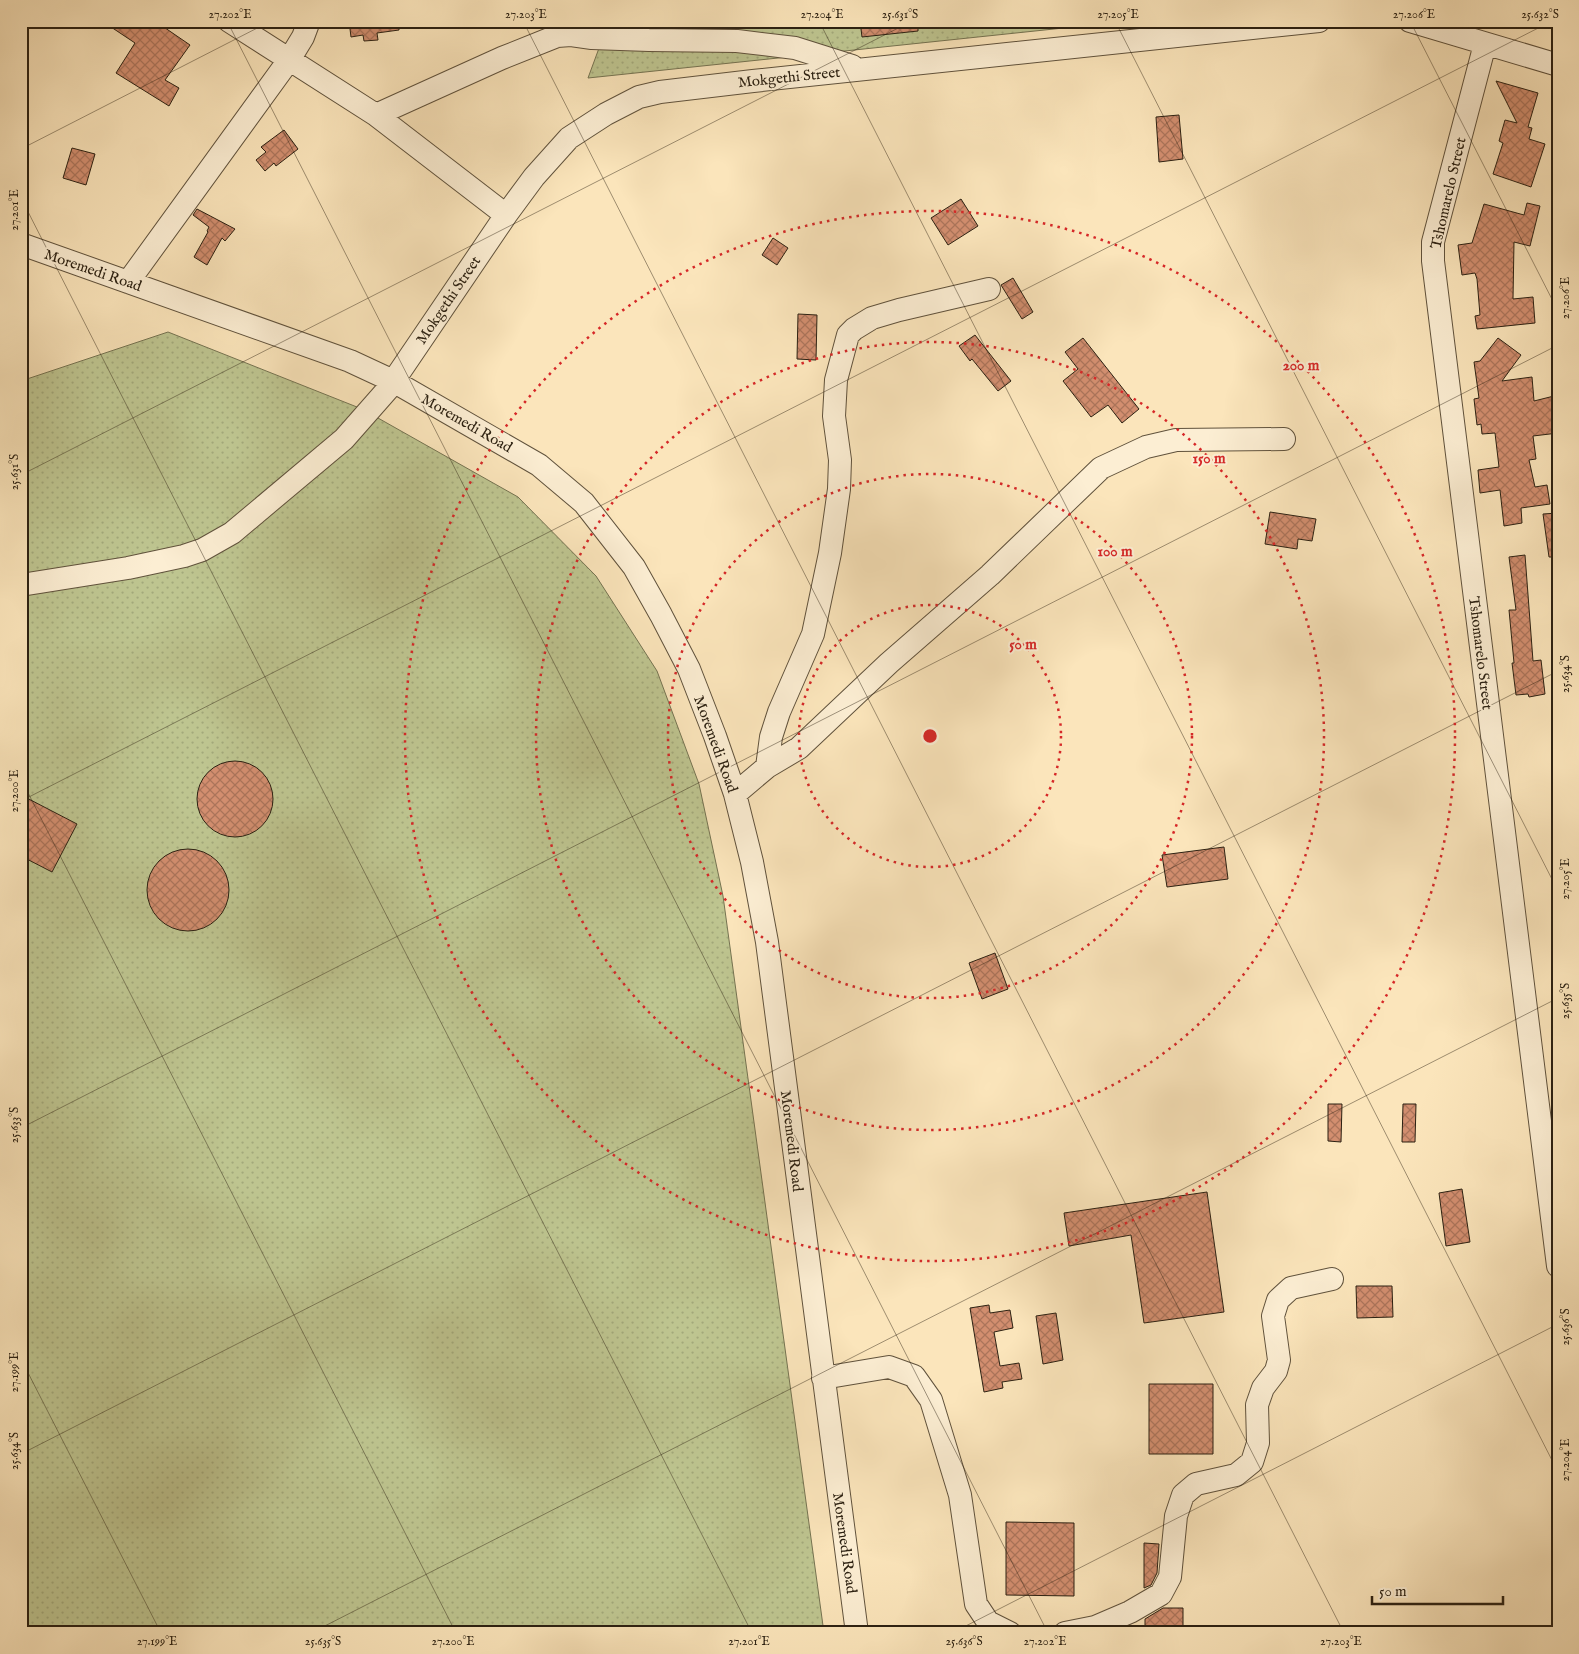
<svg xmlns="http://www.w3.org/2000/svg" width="1579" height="1654" viewBox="0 0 1579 1654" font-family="'IM FELL English',serif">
	<defs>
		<pattern id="grass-dots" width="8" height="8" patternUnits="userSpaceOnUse" patternTransform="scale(1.25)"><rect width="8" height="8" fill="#bec590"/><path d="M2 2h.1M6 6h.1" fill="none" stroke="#a3a97b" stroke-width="1.8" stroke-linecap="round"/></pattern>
		<pattern id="building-cross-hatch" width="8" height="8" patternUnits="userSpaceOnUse" patternTransform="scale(1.25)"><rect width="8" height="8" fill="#d28e6f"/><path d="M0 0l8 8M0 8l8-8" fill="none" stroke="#ab745a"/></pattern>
	</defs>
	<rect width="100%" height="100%" fill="#fbe5bb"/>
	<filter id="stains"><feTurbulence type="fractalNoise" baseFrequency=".004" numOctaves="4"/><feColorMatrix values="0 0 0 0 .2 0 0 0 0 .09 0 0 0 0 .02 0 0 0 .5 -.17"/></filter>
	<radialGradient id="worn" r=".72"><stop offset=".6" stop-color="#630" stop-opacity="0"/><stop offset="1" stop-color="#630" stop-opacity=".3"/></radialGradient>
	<path fill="url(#grass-dots)" stroke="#757351" d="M609 21H1130L588 78Z
		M168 332 362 409 518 497 596 576 657 671 699 784 723 896 824 1633H21V381Z"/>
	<path fill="url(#building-cross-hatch)" stroke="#2c2112" d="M102 21H155L190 45 165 80 179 88 169 106 116 73 135 43Z
		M349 21H399V30L377 33 378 40 364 41 363 35 351 37Z
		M860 21H918V31L862 37Z
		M1496 81 1538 93 1528 127 1532 128 1529 139 1545 144 1531 187 1493 174 1503 143 1499 141 1505 120 1517 123Z
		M1179 115 1183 159 1159 162 1156 117Z
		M284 130 298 149 276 166 274 163 265 171 256 160 266 152 261 147Z
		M72 148 95 154 86 185 63 178Z
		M961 199 978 226 948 245 931 218Z
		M1527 203 1540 206 1530 246 1514 242 1513 299 1533 297 1535 323 1477 329 1475 316 1480 315 1477 279 1475 273 1462 275 1458 245 1472 243 1484 204 1524 215Z
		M197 209 235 229 225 241 222 238 207 265 194 257 208 232 207 231 209 227 193 215Z
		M773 238 788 248 777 265 762 255Z
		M1013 278 1033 312 1022 319 1001 285Z
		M798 314 817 315 816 360 797 359Z
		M975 335 1011 381 998 391 972 359 970 361 959 346Z
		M1083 338 1139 409 1122 423 1108 405 1091 417 1063 381 1078 369 1065 352Z
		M1498 338 1521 355 1502 381 1532 377 1534 401 1558 395V433L1533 436 1536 459 1529 460 1535 487 1547 485 1550 504 1521 508 1522 523 1504 526 1500 490 1480 493 1478 470 1499 467 1495 433 1482 434 1481 424 1477 425 1474 399 1479 398 1474 362 1480 361Z
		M1270 512 1316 519 1312 541 1298 539 1297 549 1265 544Z
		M1558 513V557H1549L1543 514Z
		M1525 555 1533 661 1541 660 1545 694 1529 697 1528 694 1516 695 1512 663H1514L1509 610H1516L1509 557Z
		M197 799a38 38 0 1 1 76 0a38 38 0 1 1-76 0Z
		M21 795 77 824 52 872 21 856Z
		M1224 847 1228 879 1167 887 1162 855Z
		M147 890a41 41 0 1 1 82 0a41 41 0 1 1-82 0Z
		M995 953 1008 989 982 999 969 963Z
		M1328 1104H1342L1341 1142 1328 1141Z
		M1403 1104H1416L1415 1142H1402Z
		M1462 1189 1470 1242 1446 1246 1439 1193Z
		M1207 1192 1224 1312 1144 1323 1131 1235 1069 1246 1064 1213Z
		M1356 1286H1392L1393 1317 1357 1318Z
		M989 1305 990 1313 1010 1310 1013 1328 994 1332 1000 1366 1019 1363 1022 1379 1002 1382 1003 1388 984 1392 970 1308Z
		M1056 1313 1063 1360 1043 1364 1036 1316Z
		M1149 1384H1213V1454H1149Z
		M1006 1522 1074 1523V1596L1006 1595Z
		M1144 1543 1159 1544 1157 1573 1151 1585 1144 1588Z
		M1163 1608H1183V1633H1145V1619Z"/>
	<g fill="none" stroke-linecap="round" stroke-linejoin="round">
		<g stroke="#60523c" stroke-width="24">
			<path id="minor" d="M229 21 376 115 506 215
				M1410 21 1558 65
				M1485 44 1433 242V261L1558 1266
				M376 115 502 58 557 36 571 35 592 38 649 40 737 41 795 48 852 66
				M21 244 350 361 393 381 539 465 584 503 634 567 661 615 689 669 715 736 735 794 752 862 767 942 857 1633
				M128 282 289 60 303 37 309 21
				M21 585 128 568 184 556 202 550 232 533 344 439 388 389 506 215 534 177 569 138 606 114 639 97 660 92 753 81 1319 21
				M767 767 771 737 779 712 813 634 830 553 839 489 840 460 834 416 836 380 848 335 854 329 872 318 899 310 989 289
				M735 794 767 767 799 748 889 663 990 575 1101 468 1146 447 1176 440 1284 439
				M823 1378 889 1367 914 1376 931 1400 960 1495 976 1604 988 1622 1010 1633
				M1065 1633 1095 1627 1130 1612 1161 1594 1170 1577 1176 1516 1183 1495 1196 1484 1236 1475 1252 1462 1258 1443 1257 1405 1263 1388 1276 1371 1279 1360 1273 1316 1278 1300 1291 1288 1332 1279"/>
		</g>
		<use href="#minor" stroke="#fceed3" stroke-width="22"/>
	</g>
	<path fill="none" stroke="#2c2112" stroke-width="1" stroke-opacity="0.45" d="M227 21 1048 1633M523 21 1344 1633M819 21 1558 1472M1115 21 1558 891M1410 21 1558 311M21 149 271 21M21 198 752 1633M21 475 912 21M21 779 456 1633M21 801 1552 21M21 1128 1558 345M21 1359 161 1633M21 1454 1558 671M311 1633 1558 998M952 1633 1558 1324"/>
	<g fill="none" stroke="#d62828" stroke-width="2.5" stroke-dasharray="2.5 5">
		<circle cx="930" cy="736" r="131"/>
		<circle cx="930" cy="736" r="262"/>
		<circle cx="930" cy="736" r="394"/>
		<circle cx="930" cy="736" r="525"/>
	</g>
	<g text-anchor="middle" stroke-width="4" stroke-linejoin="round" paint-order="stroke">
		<g font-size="15" fill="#2c2112" stroke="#fceed3">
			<text transform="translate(789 77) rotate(-6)" y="5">Mokgethi Street</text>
			<text transform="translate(1448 193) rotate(-77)" y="5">Tshomarelo Street</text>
			<text transform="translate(93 270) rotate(19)" y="5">Moremedi Road</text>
			<text transform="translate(448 300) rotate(-56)" y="5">Mokgethi Street</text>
			<text transform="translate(467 423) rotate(30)" y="5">Moremedi Road</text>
			<text transform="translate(1481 653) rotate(83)" y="5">Tshomarelo Street</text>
			<text transform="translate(716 744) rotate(70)" y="5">Moremedi Road</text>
			<text transform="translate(792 1141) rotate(83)" y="5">Moremedi Road</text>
			<text transform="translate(845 1543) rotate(82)" y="5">Moremedi Road</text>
		</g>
	</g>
	<circle cx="930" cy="736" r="8" fill="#d62828" stroke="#fceed3" stroke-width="2.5"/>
	<g font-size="15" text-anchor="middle" font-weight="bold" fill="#d62828" stroke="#fceed3" stroke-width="4" stroke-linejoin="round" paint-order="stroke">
		<text x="1301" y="370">200 m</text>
		<text x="1209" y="463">150 m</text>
		<text x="1115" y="556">100 m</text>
		<text x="1023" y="649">50 m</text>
	</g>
	<rect width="1579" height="1654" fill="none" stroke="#fbe5bb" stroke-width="55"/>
	<path d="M1372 1596v8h131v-8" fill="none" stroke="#2c2112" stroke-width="2.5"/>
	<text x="1379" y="1596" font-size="15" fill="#2c2112" stroke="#fceed3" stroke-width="4" paint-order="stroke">50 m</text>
	<rect x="28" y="28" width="1524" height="1598" fill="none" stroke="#2c2112" stroke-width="2"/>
	<g font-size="12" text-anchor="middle" fill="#2c2112">
		<text x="230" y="18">27.202°E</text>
		<text x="526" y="18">27.203°E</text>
		<text x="822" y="18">27.204°E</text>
		<text x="900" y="18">25.631°S</text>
		<text x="1118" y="18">27.205°E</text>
		<text x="1414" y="18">27.206°E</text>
		<text x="1540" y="18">25.632°S</text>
		<text transform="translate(14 210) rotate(-90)" y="4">27.201°E</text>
		<text transform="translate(1565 298) rotate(-90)" y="4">27.206°E</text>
		<text transform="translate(14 472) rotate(-90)" y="4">25.631°S</text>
		<text transform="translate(1565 674) rotate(-90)" y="4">25.634°S</text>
		<text transform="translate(14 791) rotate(-90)" y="4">27.200°E</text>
		<text transform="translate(1565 879) rotate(-90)" y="4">27.205°E</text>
		<text transform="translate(1565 1001) rotate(-90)" y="4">25.635°S</text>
		<text transform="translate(14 1125) rotate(-90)" y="4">25.633°S</text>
		<text transform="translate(1565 1327) rotate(-90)" y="4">25.636°S</text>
		<text transform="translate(14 1372) rotate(-90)" y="4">27.199°E</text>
		<text transform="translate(14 1451) rotate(-90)" y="4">25.634°S</text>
		<text transform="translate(1565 1460) rotate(-90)" y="4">27.204°E</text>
		<text x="157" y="1645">27.199°E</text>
		<text x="323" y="1645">25.635°S</text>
		<text x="453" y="1645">27.200°E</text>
		<text x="749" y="1645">27.201°E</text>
		<text x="964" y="1645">25.636°S</text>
		<text x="1045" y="1645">27.202°E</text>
		<text x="1341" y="1645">27.203°E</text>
	</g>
	<rect width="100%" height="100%" filter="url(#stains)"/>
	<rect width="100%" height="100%" fill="url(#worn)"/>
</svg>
